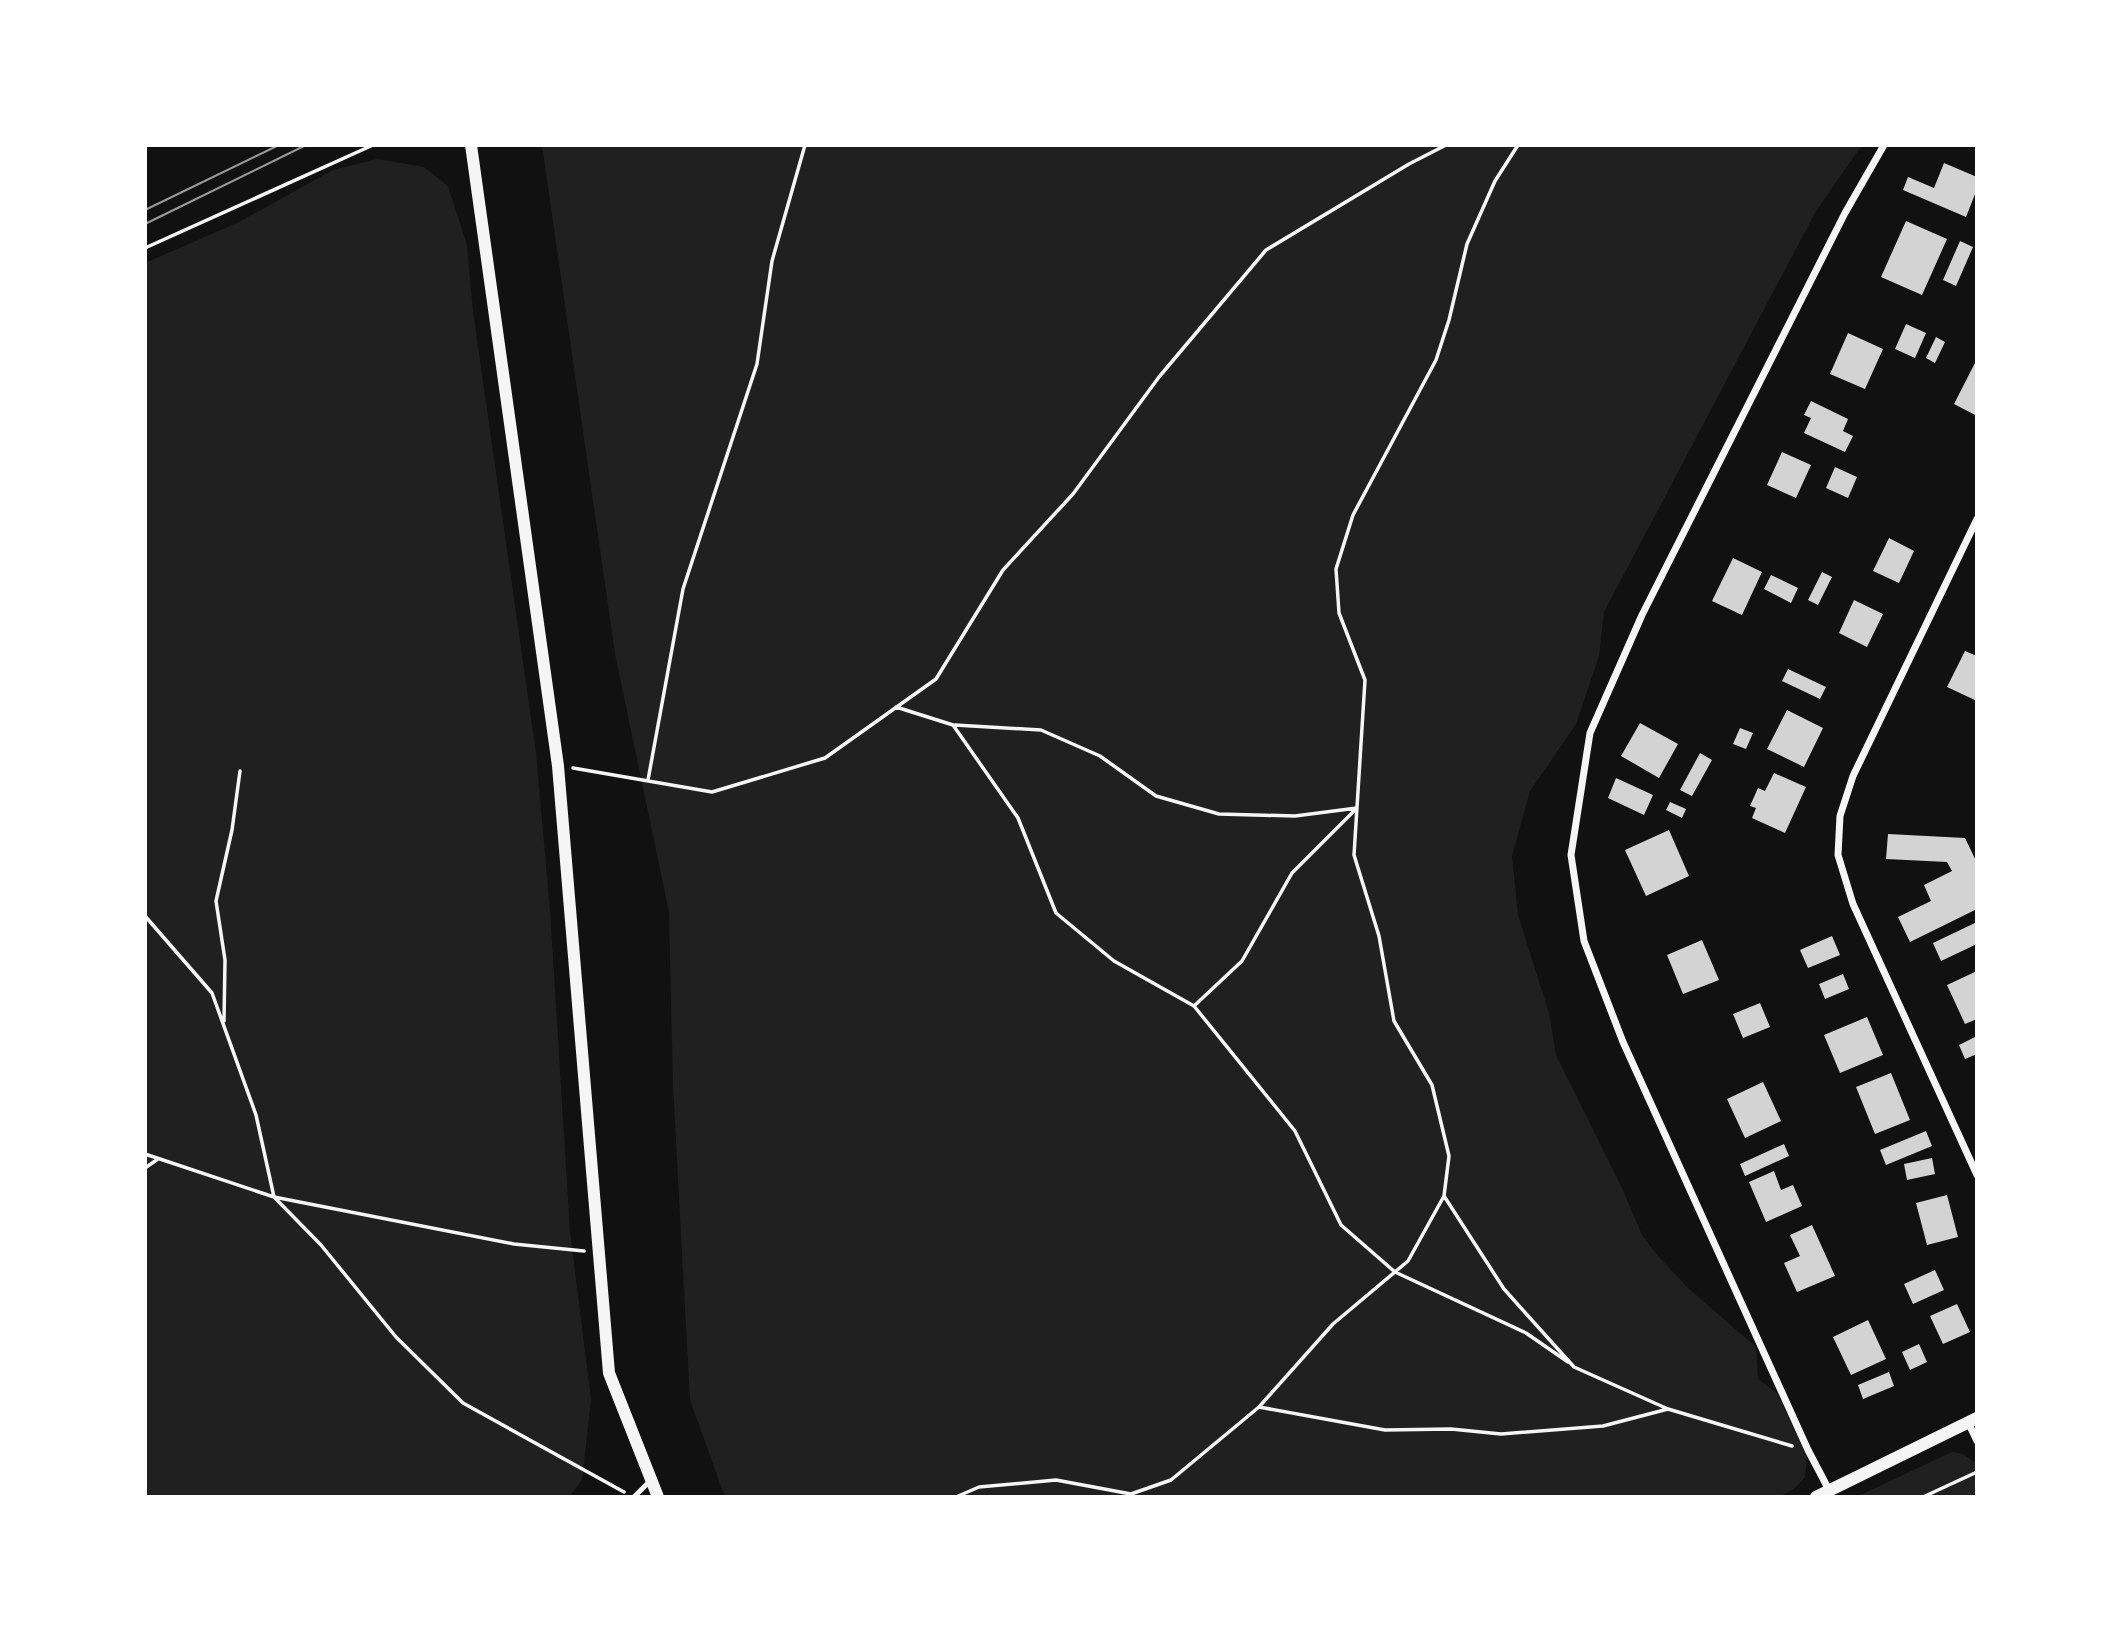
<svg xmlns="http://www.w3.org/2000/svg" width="2122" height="1642" viewBox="0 0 2122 1642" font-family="'DM Sans',sans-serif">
	<rect width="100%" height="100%" fill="#111"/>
	<path fill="#202020" d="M542 145H1862L1816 211 1604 612 1599 656 1576 724 1530 791 1512 856 1518 915 1549 1013 1556 1055 1622 1188 1642 1235 1656 1254 1688 1288 1756 1347 1758 1379 1777 1393 1807 1457 1805 1477 1794 1489 1779 1497H725L690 1400 673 1086 669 912 615 654Z
		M377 159 424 167 448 186 467 245 473 311 536 753 550 910 570 1232 591 1400 582 1480 569 1497H145V263L239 222 333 170Z
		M1952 1452 1963 1454 1977 1464V1497H1856Z"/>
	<path fill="#d3d3d3" d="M1944 163 1977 177V189L1966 217 1903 190 1908 177 1934 188Z
		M1906 221 1947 239 1922 295 1881 277Z
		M1960 241 1973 247 1956 286 1943 280Z
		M1906 324 1926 333 1915 358 1895 349Z
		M1848 333 1883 349 1865 389 1830 374Z
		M1936 337 1945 342 1935 363 1926 358Z
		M1977 359V416L1954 404Z
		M1811 401 1848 419 1843 431 1853 436 1845 452 1804 433 1811 418 1804 415Z
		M1782 452 1811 465 1796 498 1767 485Z
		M1835 467 1857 477 1848 498 1826 488Z
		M1889 538 1914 551 1899 583 1873 571Z
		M1733 558 1762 572 1742 615 1712 601Z
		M1822 572 1832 577 1818 605 1808 600Z
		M1771 575 1798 588 1791 603 1764 589Z
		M1854 600 1883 614 1867 647 1839 633Z
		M1965 651 1977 656V701L1947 687Z
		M1788 669 1826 687 1820 699 1782 681Z
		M1787 710 1823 728 1804 767 1767 749Z
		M1640 723 1678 744 1659 778 1621 756Z
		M1740 728 1753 733 1746 749 1733 744Z
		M1700 753 1712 760 1692 796 1680 790Z
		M1774 773 1806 787 1785 833 1752 818 1756 808 1750 806 1758 788 1765 791Z
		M1616 778 1653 795 1644 815 1608 798Z
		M1670 802 1686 809 1682 818 1666 810Z
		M1669 830 1689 876 1646 896 1625 850Z
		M1888 834 1965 838 1977 863V909L1910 942 1898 917 1931 901 1924 885 1952 871 1947 862 1886 859Z
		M1977 922V944L1941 961 1933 943Z
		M1832 936 1840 955 1808 968 1800 950Z
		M1702 940 1719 980 1683 994 1667 955Z
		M1977 971V1019L1965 1024 1947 985Z
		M1843 974 1849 989 1825 999 1819 984Z
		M1760 1003 1770 1027 1743 1038 1733 1014Z
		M1867 1017 1883 1055 1840 1073 1824 1035Z
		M1977 1036V1054L1965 1059 1959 1045Z
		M1891 1073 1910 1120 1875 1134 1856 1087Z
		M1763 1082 1781 1121 1745 1138 1727 1099Z
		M1926 1131 1932 1146 1886 1165 1880 1150Z
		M1784 1144 1789 1156 1745 1176 1740 1164Z
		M1932 1158 1935 1174 1907 1180 1904 1164Z
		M1774 1171 1781 1190 1793 1185 1802 1206 1766 1222 1749 1182Z
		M1947 1195 1958 1237 1927 1245 1916 1203Z
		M1812 1225 1835 1276 1797 1292 1784 1263 1800 1256 1790 1235Z
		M1935 1270 1944 1290 1913 1304 1904 1284Z
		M1957 1304 1970 1332 1943 1344 1930 1316Z
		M1868 1320 1886 1359 1851 1375 1833 1337Z
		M1919 1344 1927 1362 1910 1370 1902 1352Z
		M1889 1372 1894 1386 1863 1399 1858 1385Z"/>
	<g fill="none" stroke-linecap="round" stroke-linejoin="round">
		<path stroke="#f5f5f5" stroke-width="3.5" d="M145 248 373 145
			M896 707 953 725 1018 818 1056 913 1114 961 1194 1006 1295 1131 1341 1225 1395 1272 1526 1333 1568 1362
			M955 725 1041 730 1100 756 1156 796 1219 814 1295 816 1357 808 1292 873 1242 961 1194 1006
			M573 768 712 792 825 758 936 679 1003 570 1073 494 1159 377 1266 250 1409 164 1446 145
			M648 780 683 589 757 364 772 261 805 145
			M145 916 212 993 256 1115 274 1197 514 1244 584 1251
			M224 1021 225 960 216 901 232 830 240 771
			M145 1154 274 1197 321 1245 396 1337 463 1403 624 1492
			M145 1168 158 1159
			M1444 1196 1449 1156 1432 1085 1394 1021 1379 936 1354 855 1365 680 1339 613 1336 569 1353 515 1436 360 1449 320 1467 244 1495 181 1518 145
			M1259 1407 1385 1430 1451 1429 1501 1434 1603 1426 1668 1409
			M956 1497 979 1487 1056 1480 1131 1494 1171 1480 1259 1407 1333 1324 1408 1261 1444 1196 1504 1289 1574 1367 1668 1409 1792 1446
			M1923 1497 1977 1472"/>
		<path stroke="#f5f5f5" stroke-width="5" d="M634 1497 649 1482"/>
		<path stroke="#f5f5f5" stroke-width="7" d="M1977 519 1853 776 1840 816 1838 855 1853 904 1977 1175
			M1968 1422 1977 1441
			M1829 1490 1808 1450 1623 1042 1584 941 1571 855 1590 733 1642 615 1845 213 1884 145"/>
		<path stroke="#f5f5f5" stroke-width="12" d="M471 145 558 766 609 1373 658 1497
			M1816 1497 1977 1418"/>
		<path stroke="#9a9a9a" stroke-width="2" d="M145 210 279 145
			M145 224 306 145"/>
	</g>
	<rect width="2122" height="1642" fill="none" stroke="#ffffff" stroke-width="294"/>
</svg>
